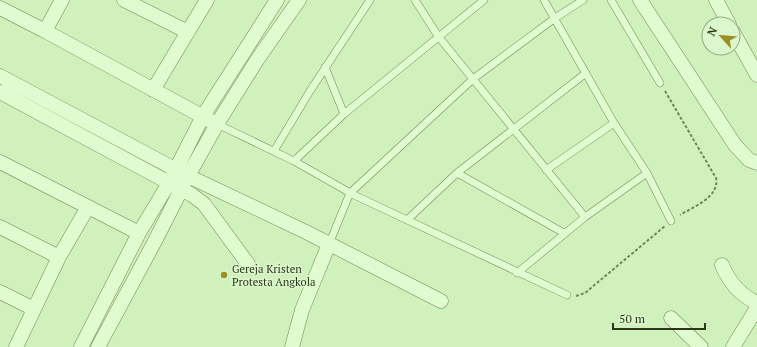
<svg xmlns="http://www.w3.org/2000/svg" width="757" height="347" viewBox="0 0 757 347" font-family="'PT Serif',serif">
	<rect width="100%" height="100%" fill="#d0f0bc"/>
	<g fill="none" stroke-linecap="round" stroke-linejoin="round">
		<g stroke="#718855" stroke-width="8">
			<path id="service" d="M415 0 438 36 585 217 517 273
				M544 0 614 123 647 173 671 221
				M611 0 660 83
				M325 67 344 114
				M217 124 294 161 354 195 567 295
				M274 151 310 91 370 0
				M294 161 344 114 484 0
				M546 170 614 123
				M457 173 586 73
				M585 217 647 173
				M407 220 457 173 564 233
				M329 244 350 193 473 79 555 18 583 0"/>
		</g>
		<g stroke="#718855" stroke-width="15">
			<path id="minor" d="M124 0 188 32
				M640 0 735 145 749 160 757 163
				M716 0 729 24
				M0 8 45 31 211 121
				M45 31 62 0
				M733 32 757 75
				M0 76 188 176 306 232 441 301
				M153 90 207 0
				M0 92 192 195 204 204 248 264
				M0 162 139 233
				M0 227 59 257
				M722 265C729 282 740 295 757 303
				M0 292 34 309
				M671 318 701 347
				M16 347 59 257 88 207
				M81 347 139 233 169 183 203 116 277 0
				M98 347 155 241 188 176 217 124 257 60 299 0
				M292 347 302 310 329 244
				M733 347 757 308"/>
		</g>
		<path stroke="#718855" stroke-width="2" stroke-dasharray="3 2" stroke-linecap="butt" d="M665 91 716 178C720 197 693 207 680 215
			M576 296 585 293 665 226"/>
		<use href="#service" stroke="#e0fbcf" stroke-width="7"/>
		<use href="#minor" stroke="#e0fbcf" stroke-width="14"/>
	</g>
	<circle fill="#9a8f22" stroke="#dcf7cc" stroke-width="1.5" cx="224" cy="275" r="4"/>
	<g text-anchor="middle" stroke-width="3" stroke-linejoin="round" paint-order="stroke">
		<g font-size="11" fill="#2b361a" stroke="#dcf7cc" text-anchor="start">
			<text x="232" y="273">Gereja Kristen<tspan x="232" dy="13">Protesta Angkola</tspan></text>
		</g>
	</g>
	<g transform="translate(721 36) rotate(297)"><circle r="19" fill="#dcf7cc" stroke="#95aa85"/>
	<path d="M0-3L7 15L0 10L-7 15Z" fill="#9a8f22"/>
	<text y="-6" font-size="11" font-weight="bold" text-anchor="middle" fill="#2b361a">N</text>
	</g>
	<path d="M613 323v6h92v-6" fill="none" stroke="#2b361a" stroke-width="2"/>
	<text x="619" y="323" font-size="12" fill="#2b361a" stroke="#dcf7cc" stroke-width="3" paint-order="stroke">50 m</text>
</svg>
